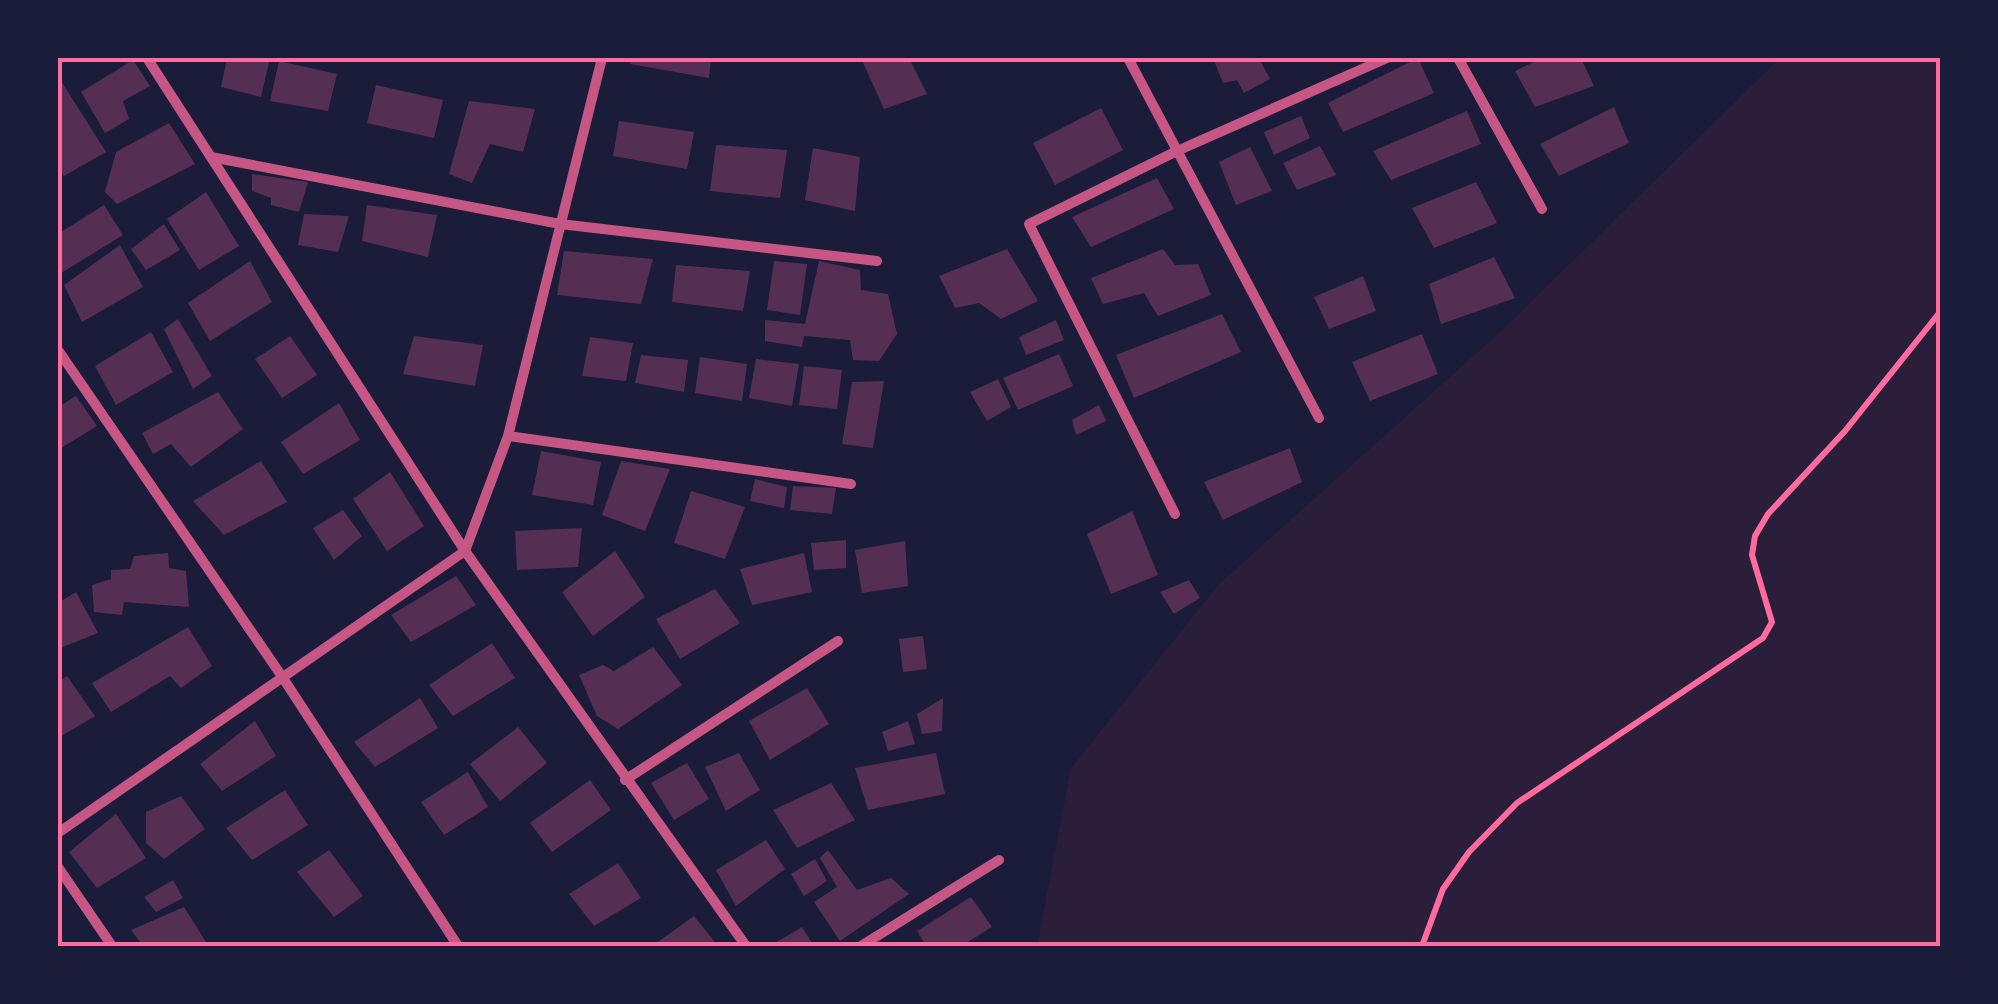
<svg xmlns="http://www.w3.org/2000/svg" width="1998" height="1004" viewBox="0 0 1998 1004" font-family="Cabin,sans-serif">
	<rect width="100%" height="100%" fill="#1b1b3a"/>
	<path fill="#2a1e3b" d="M1780 58H1940V946H1037L1071 768 1219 584 1499 333Z"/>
	<path fill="#542f53" d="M227 58H270L261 97 221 87Z
		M631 58H711L709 78 630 64Z
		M861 58H909L927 94 884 109Z
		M1213 58H1259L1270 79 1244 93 1237 80 1223 83Z
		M1418 58 1434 93 1343 132 1328 103Z
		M1542 58H1581L1594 86 1535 107 1515 71Z
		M133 60 150 86 123 101 129 119 105 133 81 92Z
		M279 61 337 74 328 111 270 101Z
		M58 76 106 152 64 176 58 165Z
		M376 85 443 100 434 138 367 123Z
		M469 101 535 109 523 152 490 144 472 183 449 174Z
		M1614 107 1629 143 1559 176 1540 144Z
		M1101 108 1123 150 1055 185 1033 143Z
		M1467 111 1481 144 1391 180 1373 151Z
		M1301 116 1310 138 1274 155 1264 132Z
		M619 121 694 132 687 169 613 156Z
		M169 123 195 164 117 204 105 192 116 152Z
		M716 145 787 150 780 198 710 191Z
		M1320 146 1336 175 1297 190 1283 163Z
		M1250 147 1272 191 1236 205 1219 162Z
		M813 148 860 157 855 211 805 200Z
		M252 174 308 182 299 212 271 205V198L252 191Z
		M1157 178 1174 209 1091 247 1072 217Z
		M1476 182 1497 223 1434 248 1412 208Z
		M206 192 239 246 199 270 167 219Z
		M104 205 123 235 58 275V234Z
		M367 205 437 215 428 257 362 241Z
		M304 214 349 216 338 252 298 245Z
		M164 224 180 250 146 270 131 249Z
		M120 245 143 287 82 322 64 285Z
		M1007 249 1038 301 1001 319 979 303 955 308 939 276Z
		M1163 249 1175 265 1198 264 1211 295 1158 316 1144 293 1103 304 1091 278Z
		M564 251 653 259 641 304 557 295Z
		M1494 257 1515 298 1441 324 1429 284Z
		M250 261 272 302 210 341 188 303Z
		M774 261 807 264 800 315 767 310Z
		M819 261 860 270 861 290 888 294 897 334 879 361 853 360 850 340 804 336 802 347 765 341V320L805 324Z
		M676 265 750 271 743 311 672 302Z
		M1363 276 1376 311 1329 329 1314 297Z
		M1222 314 1241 352 1134 398 1116 355Z
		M178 319 212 376 193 389 164 329Z
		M1056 320 1064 340 1026 355 1019 337Z
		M151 332 173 372 116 405 95 366Z
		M1422 334 1438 374 1370 401 1352 362Z
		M290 336 317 375 282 398 255 359Z
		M414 336 483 345 475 386 403 374Z
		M590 337 633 343 626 381 582 376Z
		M1059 354 1073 386 1018 410 1003 378Z
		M641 355 688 360 684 392 635 383Z
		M700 357 747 364 742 401 695 393Z
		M756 359 799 364 792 406 749 398Z
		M804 366 842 370 837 409 799 405Z
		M998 379 1011 407 987 421 970 392Z
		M884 381 873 448 842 444 852 382Z
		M218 392 243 429 191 467 171 444 153 454 142 433Z
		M76 396 97 426 58 450V407Z
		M339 403 360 440 303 474 281 442Z
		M1099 405 1106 421 1076 435 1072 420Z
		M1290 448 1302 482 1223 520 1204 482Z
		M541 451 601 462 593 505 532 495Z
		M261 461 287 502 224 535 193 501Z
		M621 461 670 469 645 531 602 515Z
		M390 472 424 526 387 551 353 499Z
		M755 479 787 487 784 508 750 501Z
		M793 486 836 488 832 514 790 510Z
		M691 491 745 507 725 559 674 543Z
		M343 510 362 536 334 560 313 528Z
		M1132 511 1158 575 1111 594 1087 534Z
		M582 528 578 567 517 570 515 531Z
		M846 540V568L814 570 811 543Z
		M905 541 908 586 862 593 855 550Z
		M615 551 645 597 593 636 562 592Z
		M168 553 169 568 186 571 189 607 124 602 122 615 94 612 92 585 111 579V570L130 569 134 556Z
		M804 553 812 592 752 605 740 569Z
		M456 576 476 605 411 642 391 615Z
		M1189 580 1200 598 1174 614 1160 592Z
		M715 589 740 623 680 659 656 619Z
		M76 592 98 633 58 649V603Z
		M188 627 212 666 181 688 170 676 111 712 92 683Z
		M923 636 927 669 903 672 899 639Z
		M492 643 515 678 453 716 429 685Z
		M653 647 682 685 618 729 597 716 579 675 603 665 614 671Z
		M67 676 95 716 58 738V682Z
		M807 688 829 724 770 760 749 721Z
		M420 698 438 728 375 767 354 742Z
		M943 698 942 731 922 734 917 714Z
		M255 721 276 756 222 791 200 764Z
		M908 721 915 744 888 751 882 732Z
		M518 727 547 763 500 801 470 764Z
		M739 753 760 790 726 811 705 767Z
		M936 753 945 794 868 810 855 768Z
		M687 763 709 799 674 820 651 783Z
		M468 772 488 807 444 835 421 802Z
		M590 780 611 810 552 852 530 823Z
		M831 783 855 820 797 848 773 810Z
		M285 790 308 825 252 860 226 828Z
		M181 796 205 829 164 859 146 843V812Z
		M116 814 146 858 97 888 69 852Z
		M766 840 785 869 736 906 716 870Z
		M329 850 363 896 334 917 297 872Z
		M828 850 857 890 891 878 909 894 840 941 814 902 837 887 820 858Z
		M815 859 827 881 804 896 791 874Z
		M618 863 641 898 594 926 569 894Z
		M173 880 183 898 156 912 144 897Z
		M971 897 992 927 961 946H926L917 931Z
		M184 907 206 942 143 946 131 930Z
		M694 916 718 946H652Z
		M802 927 814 946H770Z"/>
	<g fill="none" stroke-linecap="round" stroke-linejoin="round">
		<path stroke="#ff6b9d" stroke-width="6" d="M1422 946 1443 889 1469 852 1517 803 1763 638 1772 622 1752 555 1755 536 1768 514 1845 431 1940 312"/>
		<path stroke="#c65784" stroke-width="10" d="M147 58 465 551 746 946
			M1128 58 1319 418
			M1458 58 1542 209
			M211 157 560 224 877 261
			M58 350 281 675 458 946
			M508 436 851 484
			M1175 514 1029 224 1177 151 1387 58
			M625 780 838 641
			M58 833 465 551 508 436 602 58
			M58 867 112 946
			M861 946 999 860"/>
	</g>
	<rect width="1998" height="1004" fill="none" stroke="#1b1b3a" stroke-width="120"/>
	<rect x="60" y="60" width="1878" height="884" fill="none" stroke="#ff6b9d" stroke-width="4"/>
</svg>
